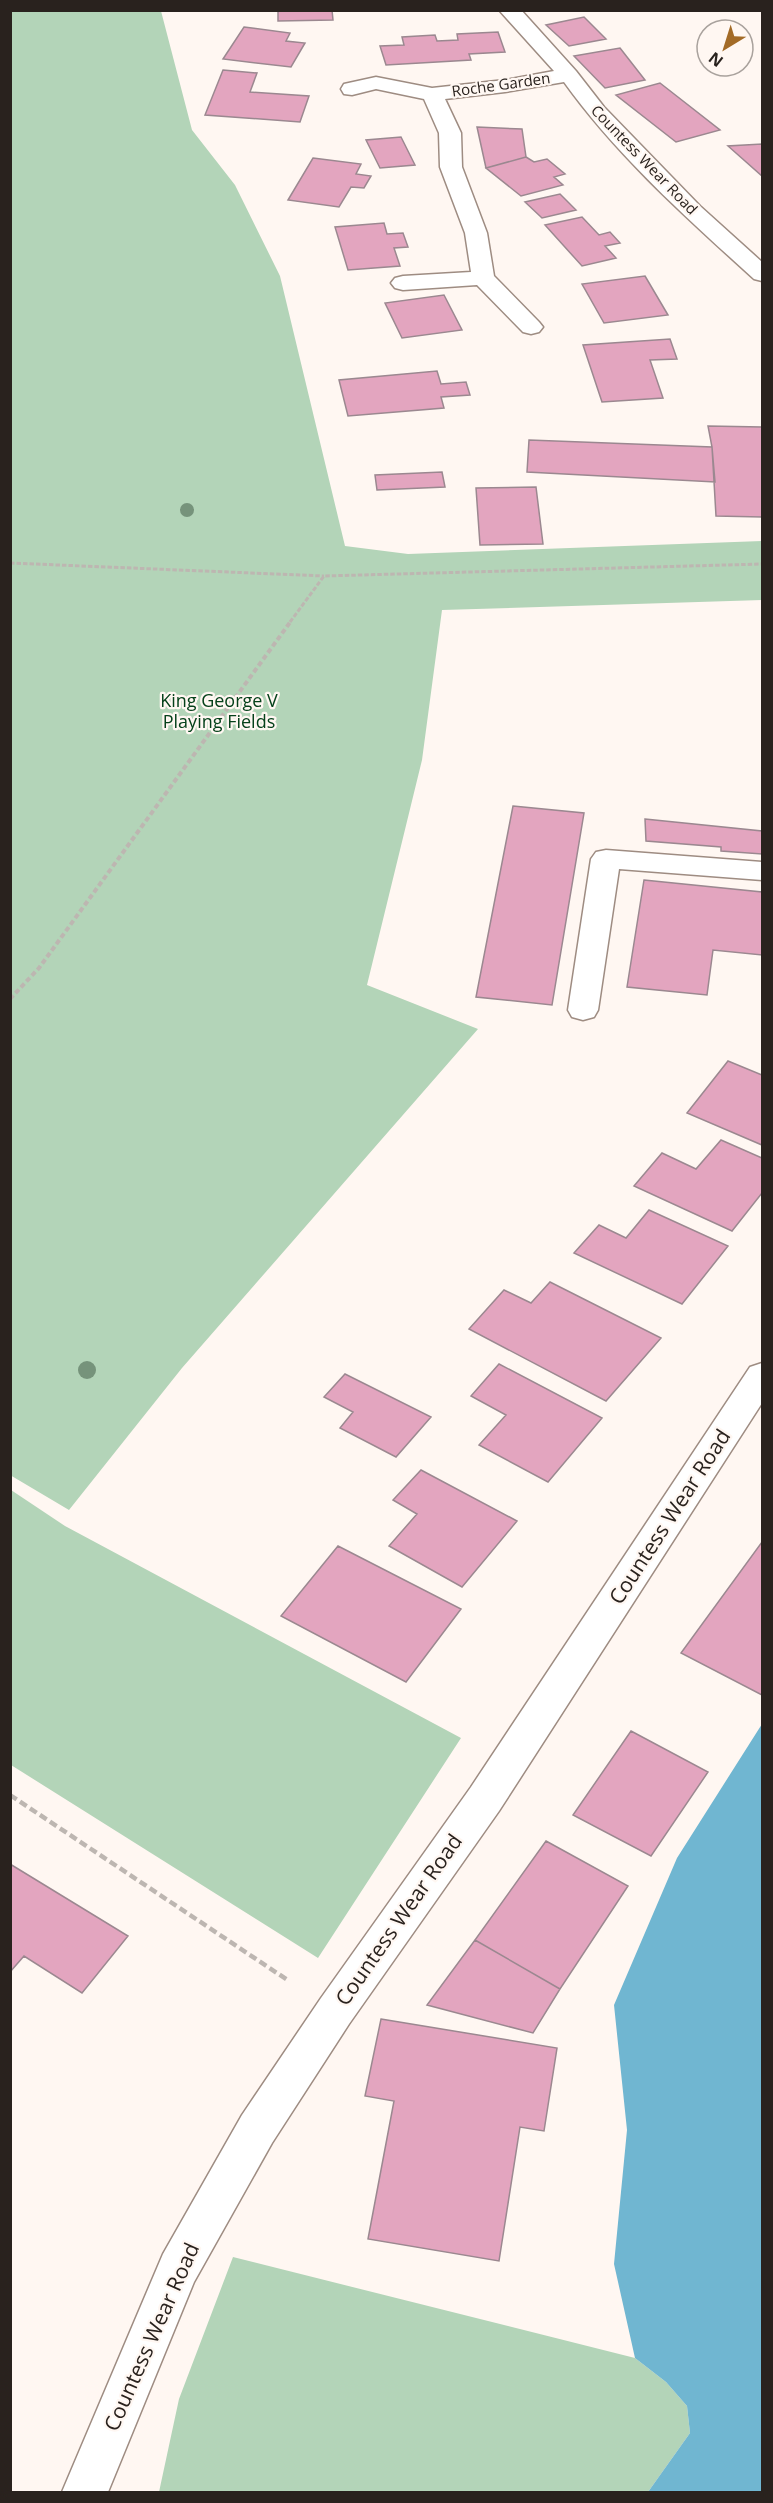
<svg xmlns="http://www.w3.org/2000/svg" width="773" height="2503" viewBox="0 0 773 2503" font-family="'Open Sans',sans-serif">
	<rect width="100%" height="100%" fill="#fff7f2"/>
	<path fill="#b3d4b8" d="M11 10 161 11 192 130 235 185 280 276 345 546 408 554 762 541V600L442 610 422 760 367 985 478 1029 182 1368 69 1510 10 1475Z
		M11 1490 65 1526 461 1738 318 1958 11 1765Z
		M233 2257 635 2358 666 2382 687 2406 690 2433 648 2492H159L179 2399Z"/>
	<path fill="#70b6d1" d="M762 1724V2492H648L690 2433 687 2406 666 2382 635 2358 614 2264 627 2130 614 2005 677 1858Z"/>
	<path fill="#e3a5bf" stroke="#9b8890" stroke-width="1.5" d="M278 10H332L333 20 278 21Z
		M584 17 606 39 569 46 546 25Z
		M244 27 290 33 286 41 305 43 291 67 223 59Z
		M498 32 505 52 469 54 471 60 386 65 380 46 404 45 402 37 435 35 437 41 458 40 457 34Z
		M620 48 645 80 605 88 574 56Z
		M223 70 257 73 250 92 309 96 300 122 205 115Z
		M660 83 720 130 676 142 616 95Z
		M477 127 522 129 526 157 486 168Z
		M401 137 415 165 380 168 366 140Z
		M762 144V176L728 146Z
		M526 157 534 162 547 159 565 174 554 177 563 185 521 196 486 168Z
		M313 158 361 164 356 174 371 176 364 188 351 187 339 207 288 200Z
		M560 194 576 210 542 218 525 202Z
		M582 217 599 235 610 232 620 243 605 246 616 258 582 266 545 225Z
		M384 223 387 234 403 233 408 247 394 248 400 266 348 270 335 227Z
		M645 276 668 315 604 323 582 284Z
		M444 295 462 330 402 338 385 303Z
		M670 339 677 359 650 360 663 398 602 402 583 345Z
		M437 371 441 384 466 382 470 395 441 397 444 408 348 416 339 380Z
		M708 426 762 427V517L716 516 712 447Z
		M529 440 712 447 715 482 527 472Z
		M442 472 445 487 377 490 375 475Z
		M536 487 543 544 480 545 476 488Z
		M513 806 584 813 552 1005 476 997Z
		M645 819 762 831V854L721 851V847L646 841Z
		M644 880 762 892V955L713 950 707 995 627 987Z
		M728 1061 762 1075V1145L687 1113Z
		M721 1140 762 1158V1193L732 1231 634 1186 662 1153 696 1169Z
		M649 1210 728 1246 682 1304 574 1253 599 1225 626 1238Z
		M550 1282 661 1338 606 1401 469 1329 504 1290 531 1303Z
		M499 1364 602 1418 548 1482 479 1445 506 1415 471 1396Z
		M345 1374 431 1417 396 1457 340 1428 353 1412 324 1397Z
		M421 1470 517 1521 462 1587 389 1546 417 1514 393 1500Z
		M762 1542V1695L681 1653Z
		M338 1546 461 1609 406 1682 281 1616Z
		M631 1731 708 1772 651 1856 573 1815Z
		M546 1841 628 1886 560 1989 475 1940Z
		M10 1864 128 1936 82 1993 24 1956 10 1972Z
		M475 1940 560 1989 533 2033 427 2005Z
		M381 2019 557 2048 544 2131 520 2127 499 2261 368 2239 394 2101 365 2096Z"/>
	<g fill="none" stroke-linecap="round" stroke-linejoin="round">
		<g stroke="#9e8c82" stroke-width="3">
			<path id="lane" d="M606 850 762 862V880L619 869 598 1010 594 1017 583 1020 572 1017 568 1010 591 859 596 852Z"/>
		</g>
		<g stroke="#9e8c82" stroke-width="3">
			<path id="street" d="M499 10H521L576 71 604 107 700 206 762 262V281L754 279C687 218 617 156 564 82L505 92 445 99 461 133 462 167 487 233 494 276 539 322 543 327 539 332 531 334 523 332 477 285 403 290 395 288 391 283 395 278 403 276 471 272 465 233 440 167 439 133 424 99 376 89 352 95 344 94 341 89 344 84 376 77 432 88 505 80 554 71Z
				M762 1363V1403L499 1811 349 2024 272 2143 194 2282 108 2492H62L163 2254 242 2115 321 1998 471 1787 750 1367Z"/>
		</g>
		<path stroke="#bdb6b1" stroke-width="3" stroke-dasharray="4.5 2" stroke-linecap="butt" d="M10 563 324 576
			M290 622 324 576 762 564"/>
		<path stroke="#bdb6b1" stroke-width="4" stroke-dasharray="5 3" stroke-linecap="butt" d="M10 999 39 968 291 621"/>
		<path stroke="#bdb6b1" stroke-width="4.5" stroke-dasharray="8 4" stroke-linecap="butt" d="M10 1795 289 1981"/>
		<use href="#lane" fill="#fff" fill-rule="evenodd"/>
		<use href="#street" fill="#fff" fill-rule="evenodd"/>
	</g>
	<g fill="#76937b">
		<circle cx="187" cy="510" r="7"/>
		<circle cx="87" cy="1370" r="9"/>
	</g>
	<g text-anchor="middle" stroke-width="4.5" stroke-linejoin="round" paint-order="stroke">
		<g font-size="15" fill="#29221e" stroke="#fff7f2">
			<text transform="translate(501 85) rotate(-8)" y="5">Roche Garden</text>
			<text transform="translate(644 160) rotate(46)" y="5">Countess Wear Road</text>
		</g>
		<g font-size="18" fill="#05411a" stroke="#fff7f2">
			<text x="219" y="707">King George V<tspan x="219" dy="21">Playing Fields</tspan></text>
		</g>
		<g font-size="21" fill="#29221e" stroke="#fff7f2">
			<text transform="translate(670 1517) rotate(-57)" y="7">Countess Wear Road</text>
			<text transform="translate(399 1920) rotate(-55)" y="7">Countess Wear Road</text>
			<text transform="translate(152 2337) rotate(-66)" y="7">Countess Wear Road</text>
		</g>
	</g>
	<rect width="773" height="2503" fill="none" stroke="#29221e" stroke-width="24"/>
	<g transform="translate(725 48) rotate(218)"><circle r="28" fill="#fff7f2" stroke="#a9a29d" stroke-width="1.5"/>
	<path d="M0-4.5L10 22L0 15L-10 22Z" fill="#a36b27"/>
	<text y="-9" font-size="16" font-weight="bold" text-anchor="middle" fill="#29221e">N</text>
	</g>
</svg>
